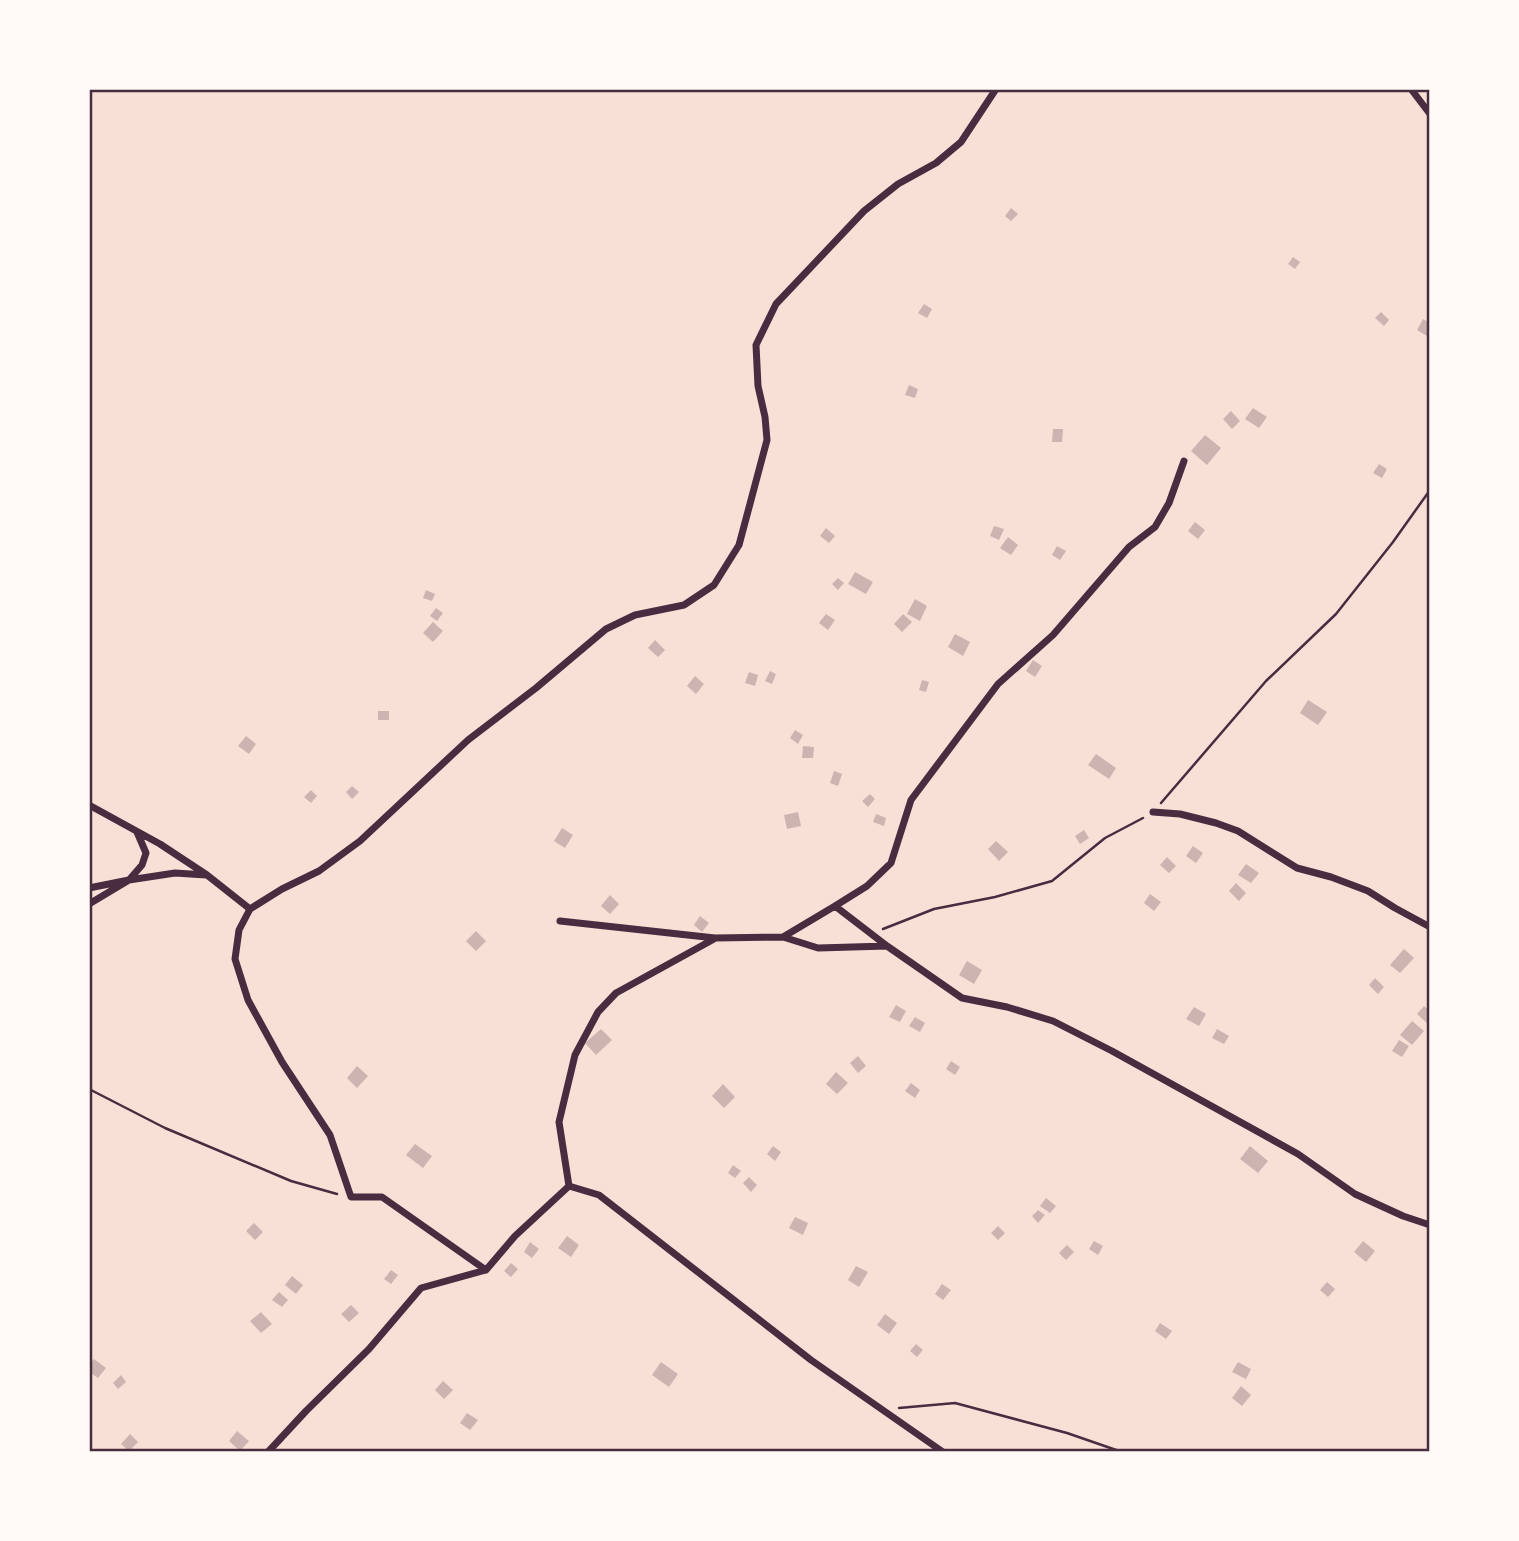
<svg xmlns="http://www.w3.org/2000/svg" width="1519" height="1541" viewBox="0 0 1519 1541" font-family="Helvetica,sans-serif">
	<rect width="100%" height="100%" fill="#f7e1d7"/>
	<path fill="#ccb4b1" d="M1011 208 1018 214 1011 221 1005 216Z
		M1293 257 1300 262 1295 269 1288 264Z
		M924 304 932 309 927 318 918 313Z
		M1381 312 1389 320 1384 326 1375 318Z
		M1423 319 1430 323V330L1427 336 1417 330Z
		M909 385 918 389 915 398 905 395Z
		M1253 408 1267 417 1259 428 1245 419Z
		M1231 411 1240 421 1232 429 1223 419Z
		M1053 429H1063L1062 442H1052Z
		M1205 435 1221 448 1207 465 1191 451Z
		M1379 464 1387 469 1382 478 1373 473Z
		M1195 522 1205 530 1198 539 1188 531Z
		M994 526 1004 529 999 540 990 536Z
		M826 528 835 536 829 543 820 536Z
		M1008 537 1018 545 1011 555 1000 548Z
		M1057 546 1066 551 1060 560 1052 555Z
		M855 572 873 582 866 594 848 584Z
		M838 578 844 583 838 590 832 584Z
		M426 590 435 594 432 601 423 598Z
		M915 599 927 606 920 621 907 614Z
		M436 608 443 613 437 621 430 616Z
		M826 614 835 620 828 630 819 623Z
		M903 614 912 622 902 632 894 624Z
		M433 622 443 631 433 642 423 633Z
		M955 634 970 642 963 656 948 647Z
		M655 640 665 650 658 657 648 648Z
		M1033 660 1042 666 1035 677 1026 671Z
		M770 671 776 674 772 684 765 681Z
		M749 672 758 675 755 686 745 683Z
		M695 676 704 684 696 694 687 686Z
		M922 680 929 682 926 692 919 690Z
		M1308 700 1327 712 1318 725 1300 713Z
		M378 711H389V720H378Z
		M795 730 803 735 798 744 790 738Z
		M246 736 256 744 249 754 238 746Z
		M803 746 814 747 813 758H802Z
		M1096 754 1116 768 1109 779 1088 765Z
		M834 771 842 774 838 786 830 783Z
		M352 786 359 792 352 799 346 792Z
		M311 790 317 796 311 803 304 797Z
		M870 794 875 799 868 807 862 801Z
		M798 812 801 826 787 829 784 815Z
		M876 814 886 818 884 826 873 822Z
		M562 828 573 835 565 848 554 841Z
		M1084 830 1089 838 1080 844 1075 836Z
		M996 841 1008 852 999 861 988 849Z
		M1193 846 1203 853 1196 863 1186 856Z
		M1167 857 1176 866 1169 873 1160 865Z
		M1246 864 1259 873 1251 883 1238 875Z
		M1236 883 1246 893 1239 901 1229 891Z
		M1150 894 1161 902 1154 911 1144 903Z
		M610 895 619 904 610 914 601 906Z
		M700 916 709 923 702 932 694 925Z
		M476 931 486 941 476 951 466 941Z
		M1404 949 1414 958 1400 973 1390 965Z
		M967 961 982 970 974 984 959 975Z
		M1375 978 1384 987 1378 994 1369 985Z
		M896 1005 906 1011 900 1022 889 1017Z
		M1424 1006 1430 1011V1022L1428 1024 1417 1014Z
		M1194 1007 1206 1014 1199 1026 1186 1019Z
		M915 1017 925 1023 920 1032 909 1026Z
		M1412 1021 1424 1031 1412 1045 1400 1035Z
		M601 1029 612 1040 596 1055 585 1043Z
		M1217 1029 1229 1036 1224 1044 1212 1038Z
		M1399 1040 1409 1046 1402 1057 1392 1051Z
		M858 1056 866 1066 858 1073 850 1063Z
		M951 1061 960 1067 955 1075 946 1069Z
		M357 1066 368 1076 357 1088 347 1078Z
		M836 1072 848 1083 837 1094 826 1084Z
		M911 1083 920 1090 915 1098 905 1091Z
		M723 1084 735 1097 724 1108 712 1096Z
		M415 1144 432 1156 423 1168 406 1155Z
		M773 1146 781 1152 775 1161 767 1154Z
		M1250 1146 1268 1161 1258 1173 1240 1159Z
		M733 1165 741 1171 735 1178 728 1173Z
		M749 1177 757 1185 751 1192 743 1183Z
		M1046 1198 1056 1206 1050 1213 1040 1206Z
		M1038 1210 1045 1215 1038 1223 1032 1216Z
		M795 1217 808 1223 803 1235 789 1228Z
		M254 1223 263 1232 255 1240 246 1231Z
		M998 1226 1005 1233 998 1240 991 1233Z
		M567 1236 579 1245 571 1257 558 1248Z
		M1094 1241 1103 1246 1098 1255 1089 1249Z
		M1363 1241 1375 1251 1366 1262 1354 1252Z
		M530 1242 539 1249 532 1258 524 1252Z
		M1067 1245 1074 1252 1066 1260 1059 1253Z
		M511 1263 518 1269 511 1277 504 1271Z
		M856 1266 868 1272 859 1287 848 1280Z
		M391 1270 398 1275 391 1284 384 1279Z
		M292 1276 303 1285 296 1294 285 1285Z
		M1327 1282 1335 1289 1328 1297 1320 1290Z
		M942 1284 951 1290 943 1300 935 1294Z
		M279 1292 288 1300 282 1307 272 1300Z
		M351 1305 359 1313 349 1322 341 1314Z
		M261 1312 272 1324 261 1333 250 1321Z
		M885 1314 897 1323 889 1334 877 1325Z
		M1160 1323 1172 1331 1166 1339 1155 1331Z
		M916 1344 923 1350 917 1357 910 1351Z
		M94 1359 106 1368 98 1378 89 1372V1365Z
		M661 1362 678 1374 669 1387 652 1375Z
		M1238 1362 1251 1369 1246 1379 1232 1372Z
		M121 1375 126 1382 118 1389 113 1383Z
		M443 1381 453 1390 444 1399 435 1390Z
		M1241 1386 1251 1395 1242 1406 1232 1398Z
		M467 1413 478 1420 470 1430 460 1423Z
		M237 1431 249 1441 240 1451 229 1441Z
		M130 1434 138 1442 129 1451 121 1444Z"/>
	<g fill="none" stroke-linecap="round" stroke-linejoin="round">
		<path stroke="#4a2c40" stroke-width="2.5" d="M1161 803 1266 681 1336 614 1393 542 1430 490
			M883 929 934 909 995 897 1052 881 1105 838 1143 818
			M89 1089 165 1128 291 1181 337 1194
			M899 1408 955 1403 1067 1433 1122 1452"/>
		<path stroke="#4a2c40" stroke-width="7" d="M1411 89 1430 114
			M89 805 160 844 207 875 250 909 282 889 319 871 360 841 468 740 536 688 606 629 635 615 684 605 714 585 739 545 767 440 765 417 758 386 756 345 776 304 864 211 898 184 936 163 961 142 996 89
			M1153 812 1180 814 1216 823 1238 831 1297 868 1331 877 1368 891 1395 908 1430 927
			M89 888 129 880 142 865 146 853 137 832
			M89 904 129 880 175 873 206 875
			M835 906 867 886 891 863 911 800 998 684 1053 635 1129 547 1155 527 1169 503 1184 461
			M250 909 239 930 235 959 248 1000 282 1062 330 1135 351 1197H382L486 1270
			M560 921 715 938 783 937 835 906 887 946
			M783 937 818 948 887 946 962 998 1007 1007 1053 1021 1112 1051 1298 1154 1355 1194 1403 1216 1430 1225
			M569 1186 559 1122 575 1055 598 1012 616 993 714 939
			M268 1452 306 1411 369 1349 421 1288 486 1270 515 1236 569 1186 599 1195 811 1360 943 1452"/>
	</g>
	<rect width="1519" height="1541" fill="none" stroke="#fffaf5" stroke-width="182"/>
	<rect x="91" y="91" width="1337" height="1359" fill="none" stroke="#4a2c40" stroke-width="2.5"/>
</svg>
